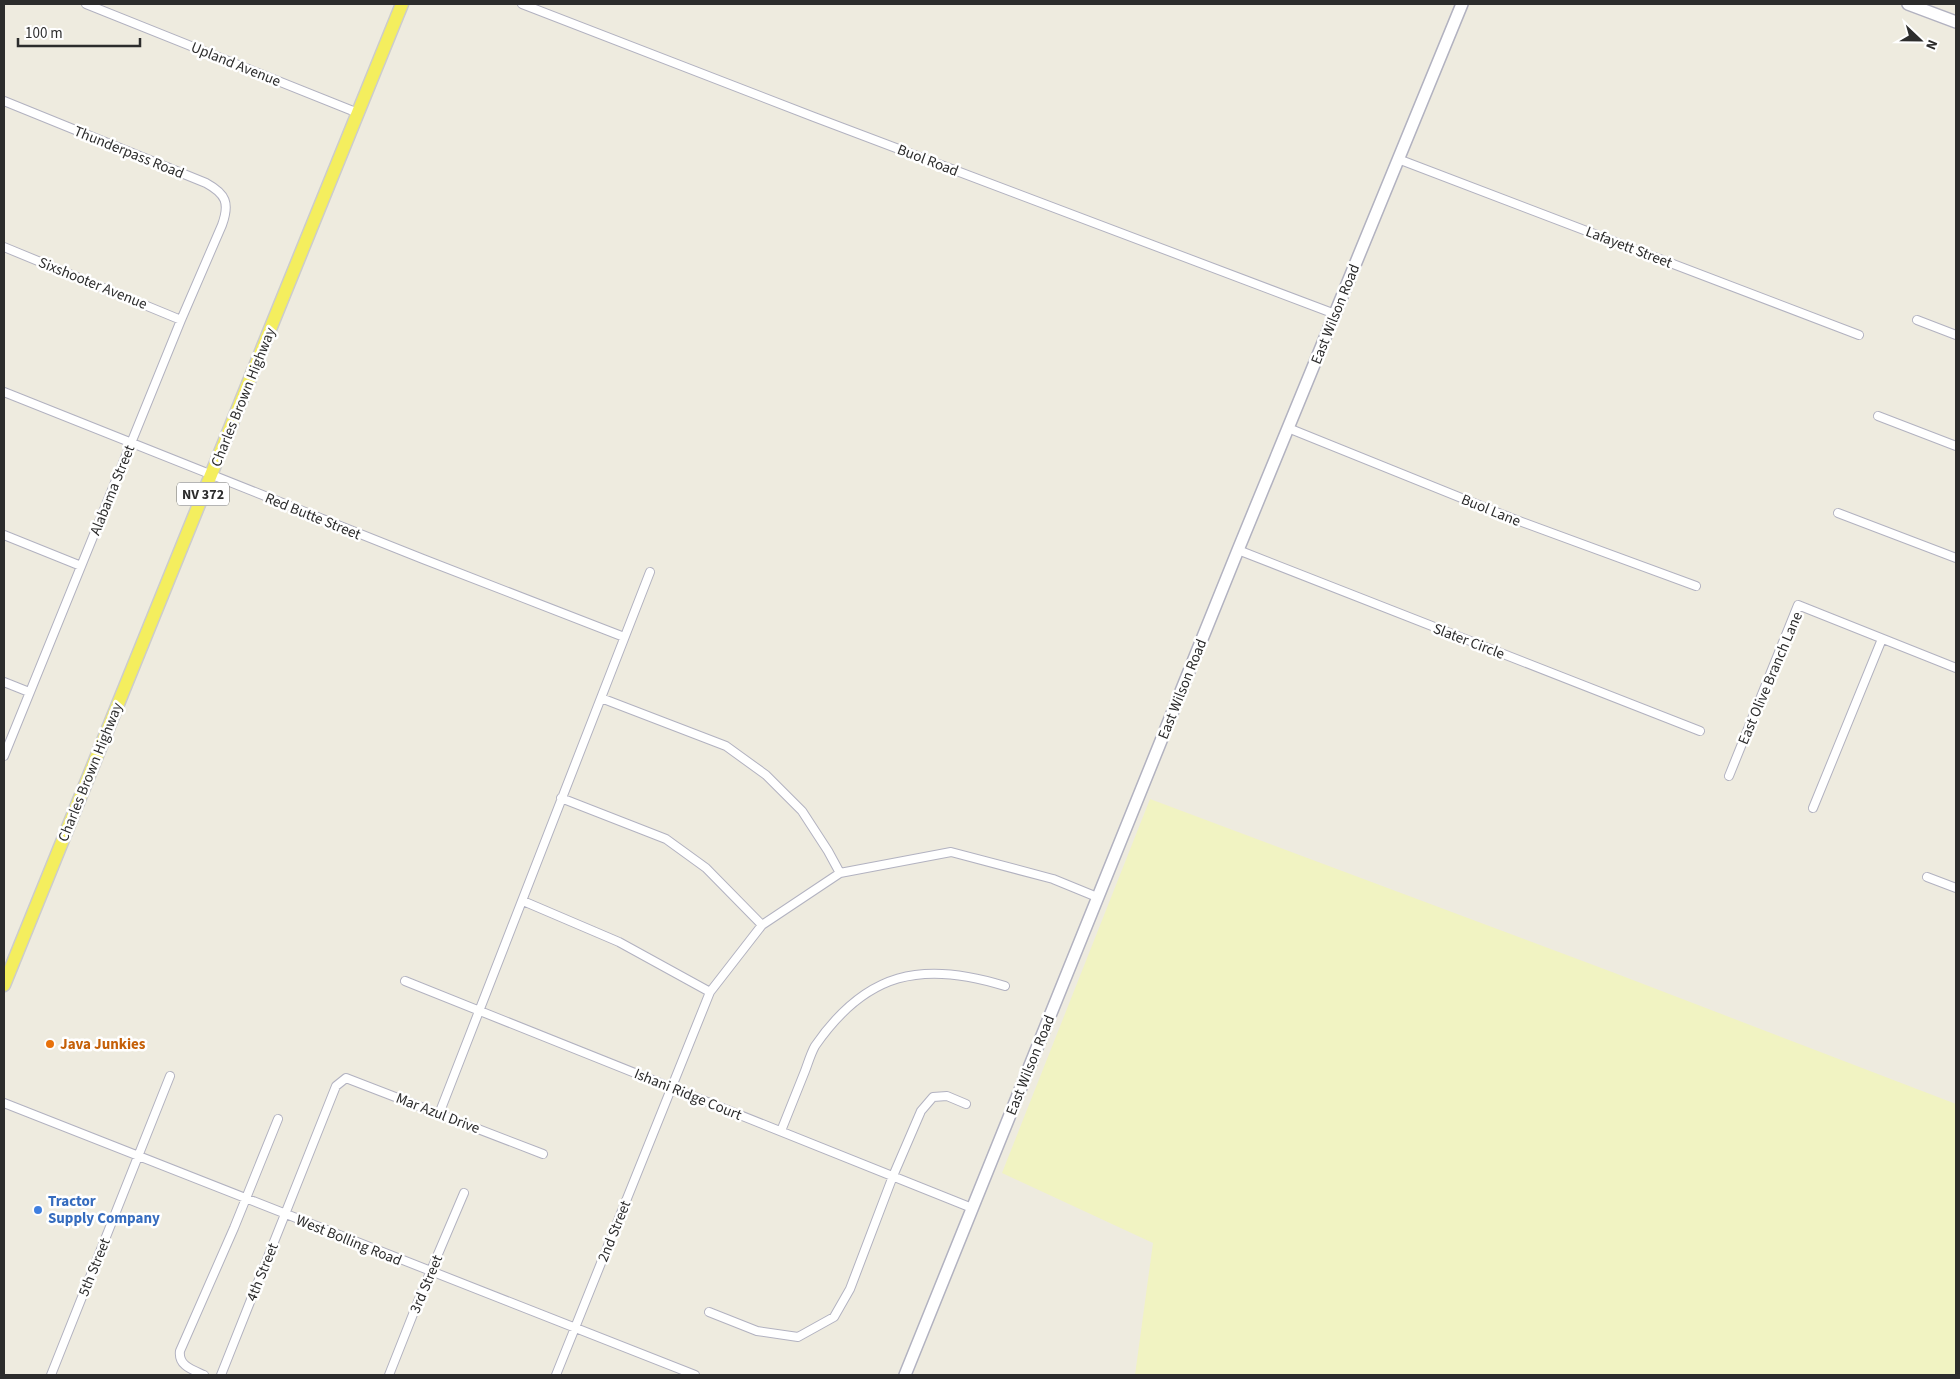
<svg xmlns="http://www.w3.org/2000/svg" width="1960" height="1379" viewBox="0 0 1960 1379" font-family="'Source Sans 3',sans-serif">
	<rect width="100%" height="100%" fill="#eeebdf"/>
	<path fill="#f1f3c2" d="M1150 799 1612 972 1956 1104V1375H1135L1153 1243 1002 1173Z"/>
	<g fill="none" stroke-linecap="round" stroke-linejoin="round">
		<g stroke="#b2b2c0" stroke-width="10">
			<path id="street" d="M86 4 358 113
				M522 4 814 117 1335 314
				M4 101 206 183C226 194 230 203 222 225L181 320 4 756
				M1398 159 1859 335
				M4 247 181 320
				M1917 320 1956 335
				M4 392 423 559 624 637
				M1878 416 1956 446
				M1288 428 1511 518 1696 586
				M1838 513 1956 558
				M4 535 81 566
				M1238 550 1700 731
				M4 682 29 692
				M601 698 726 746 766 775 802 811 828 851 840 873
				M1729 776 1798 605 1956 668
				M561 798 666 839 706 868 762 925
				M1813 808 1882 639
				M1927 877 1956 888
				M523 901 619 942 710 992
				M405 981 972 1208
				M4 1103 695 1375
				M439 1114 650 572
				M781 1131C789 1111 797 1091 805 1071 808 1063 811 1053 815 1046 866 972 922 960 1005 986
				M709 1312 757 1331 798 1337 834 1317 850 1289 893 1176 921 1111 933 1097 947 1096 966 1104
				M51 1375 170 1076
				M204 1375C193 1370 178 1366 180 1351L234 1228 278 1119
				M221 1375 336 1086 346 1078 543 1154
				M389 1375 421 1294 464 1193
				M556 1375 710 992 762 925 840 873 951 852 1053 879 1097 897"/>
		</g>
		<g stroke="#b2b2c0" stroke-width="14">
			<path id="secondary" d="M1908 4 1956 22
				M905 1375 1238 550 1462 4"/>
		</g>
		<g stroke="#ccc" stroke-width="15">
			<path id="primary" d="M4 985 402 4"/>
		</g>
		<use href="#street" stroke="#fff" stroke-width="8"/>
		<use href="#secondary" stroke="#fff" stroke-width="11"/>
		<use href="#primary" stroke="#f4ee5e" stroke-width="12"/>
	</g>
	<circle fill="#e8710a" stroke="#fff" stroke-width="2" cx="50" cy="1044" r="5"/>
	<circle fill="#3f7fe0" stroke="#fff" stroke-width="2" cx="38" cy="1210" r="5"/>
	<g text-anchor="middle" stroke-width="5" stroke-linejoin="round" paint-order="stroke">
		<rect fill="#fff" stroke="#6b6b6b" stroke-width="1" x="177" y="482.5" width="52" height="23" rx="4"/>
		<g font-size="14" font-weight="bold" fill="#2c2c2c">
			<text x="203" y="499">NV 372</text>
		</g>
		<g font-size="15" fill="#2c2c2c" stroke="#fff">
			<text transform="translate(236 64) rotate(22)" y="5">Upland Avenue</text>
			<text transform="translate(129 152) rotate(22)" y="5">Thunderpass Road</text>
			<text transform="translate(928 160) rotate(21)" y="5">Buol Road</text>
			<text transform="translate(1629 247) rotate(21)" y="5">Lafayett Street</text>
			<text transform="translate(93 283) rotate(22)" y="5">Sixshooter Avenue</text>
			<text transform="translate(1335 314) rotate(-68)" y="5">East Wilson Road</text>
			<text transform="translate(243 397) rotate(-68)" y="5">Charles Brown Highway</text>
			<text transform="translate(112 490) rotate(-68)" y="5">Alabama Street</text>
			<text transform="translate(1491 510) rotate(22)" y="5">Buol Lane</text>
			<text transform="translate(313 516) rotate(22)" y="5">Red Butte Street</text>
			<text transform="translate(1469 641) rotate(21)" y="5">Slater Circle</text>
			<text transform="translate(1770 678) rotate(-67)" y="5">East Olive Branch Lane</text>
			<text transform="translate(1182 689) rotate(-68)" y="5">East Wilson Road</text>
			<text transform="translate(90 772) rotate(-68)" y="5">Charles Brown Highway</text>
			<text transform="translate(1030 1065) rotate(-68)" y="5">East Wilson Road</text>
			<text transform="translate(688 1094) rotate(22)" y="5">Ishani Ridge Court</text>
			<text transform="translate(438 1113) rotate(21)" y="5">Mar Azul Drive</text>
			<text transform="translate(614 1231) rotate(-68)" y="5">2nd Street</text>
			<text transform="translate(349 1240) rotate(22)" y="5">West Bolling Road</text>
			<text transform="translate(94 1267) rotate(-68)" y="5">5th Street</text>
			<text transform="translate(262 1272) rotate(-68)" y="5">4th Street</text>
			<text transform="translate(426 1284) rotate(-67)" y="5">3rd Street</text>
		</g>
		<g font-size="15" font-weight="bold" fill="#c56008" stroke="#fff" text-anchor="start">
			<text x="60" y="1049">Java Junkies</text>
		</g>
		<g font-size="15" font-weight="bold" fill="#366cbe" stroke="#fff" text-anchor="start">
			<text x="48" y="1206">Tractor<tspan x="48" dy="17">Supply Company</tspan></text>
		</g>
	</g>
	<rect width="1960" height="1379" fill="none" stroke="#2c2c2c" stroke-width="10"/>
	<g transform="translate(1920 40) rotate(112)" stroke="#ffffff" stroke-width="4" paint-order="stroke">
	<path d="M0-4L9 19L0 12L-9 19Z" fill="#2c2c2c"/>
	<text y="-8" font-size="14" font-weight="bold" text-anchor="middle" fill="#2c2c2c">N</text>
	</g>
	<path d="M18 38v8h122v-8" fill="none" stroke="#2c2c2c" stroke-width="2.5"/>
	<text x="25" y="38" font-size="15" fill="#2c2c2c" stroke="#ffffff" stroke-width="4" paint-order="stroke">100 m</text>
</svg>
